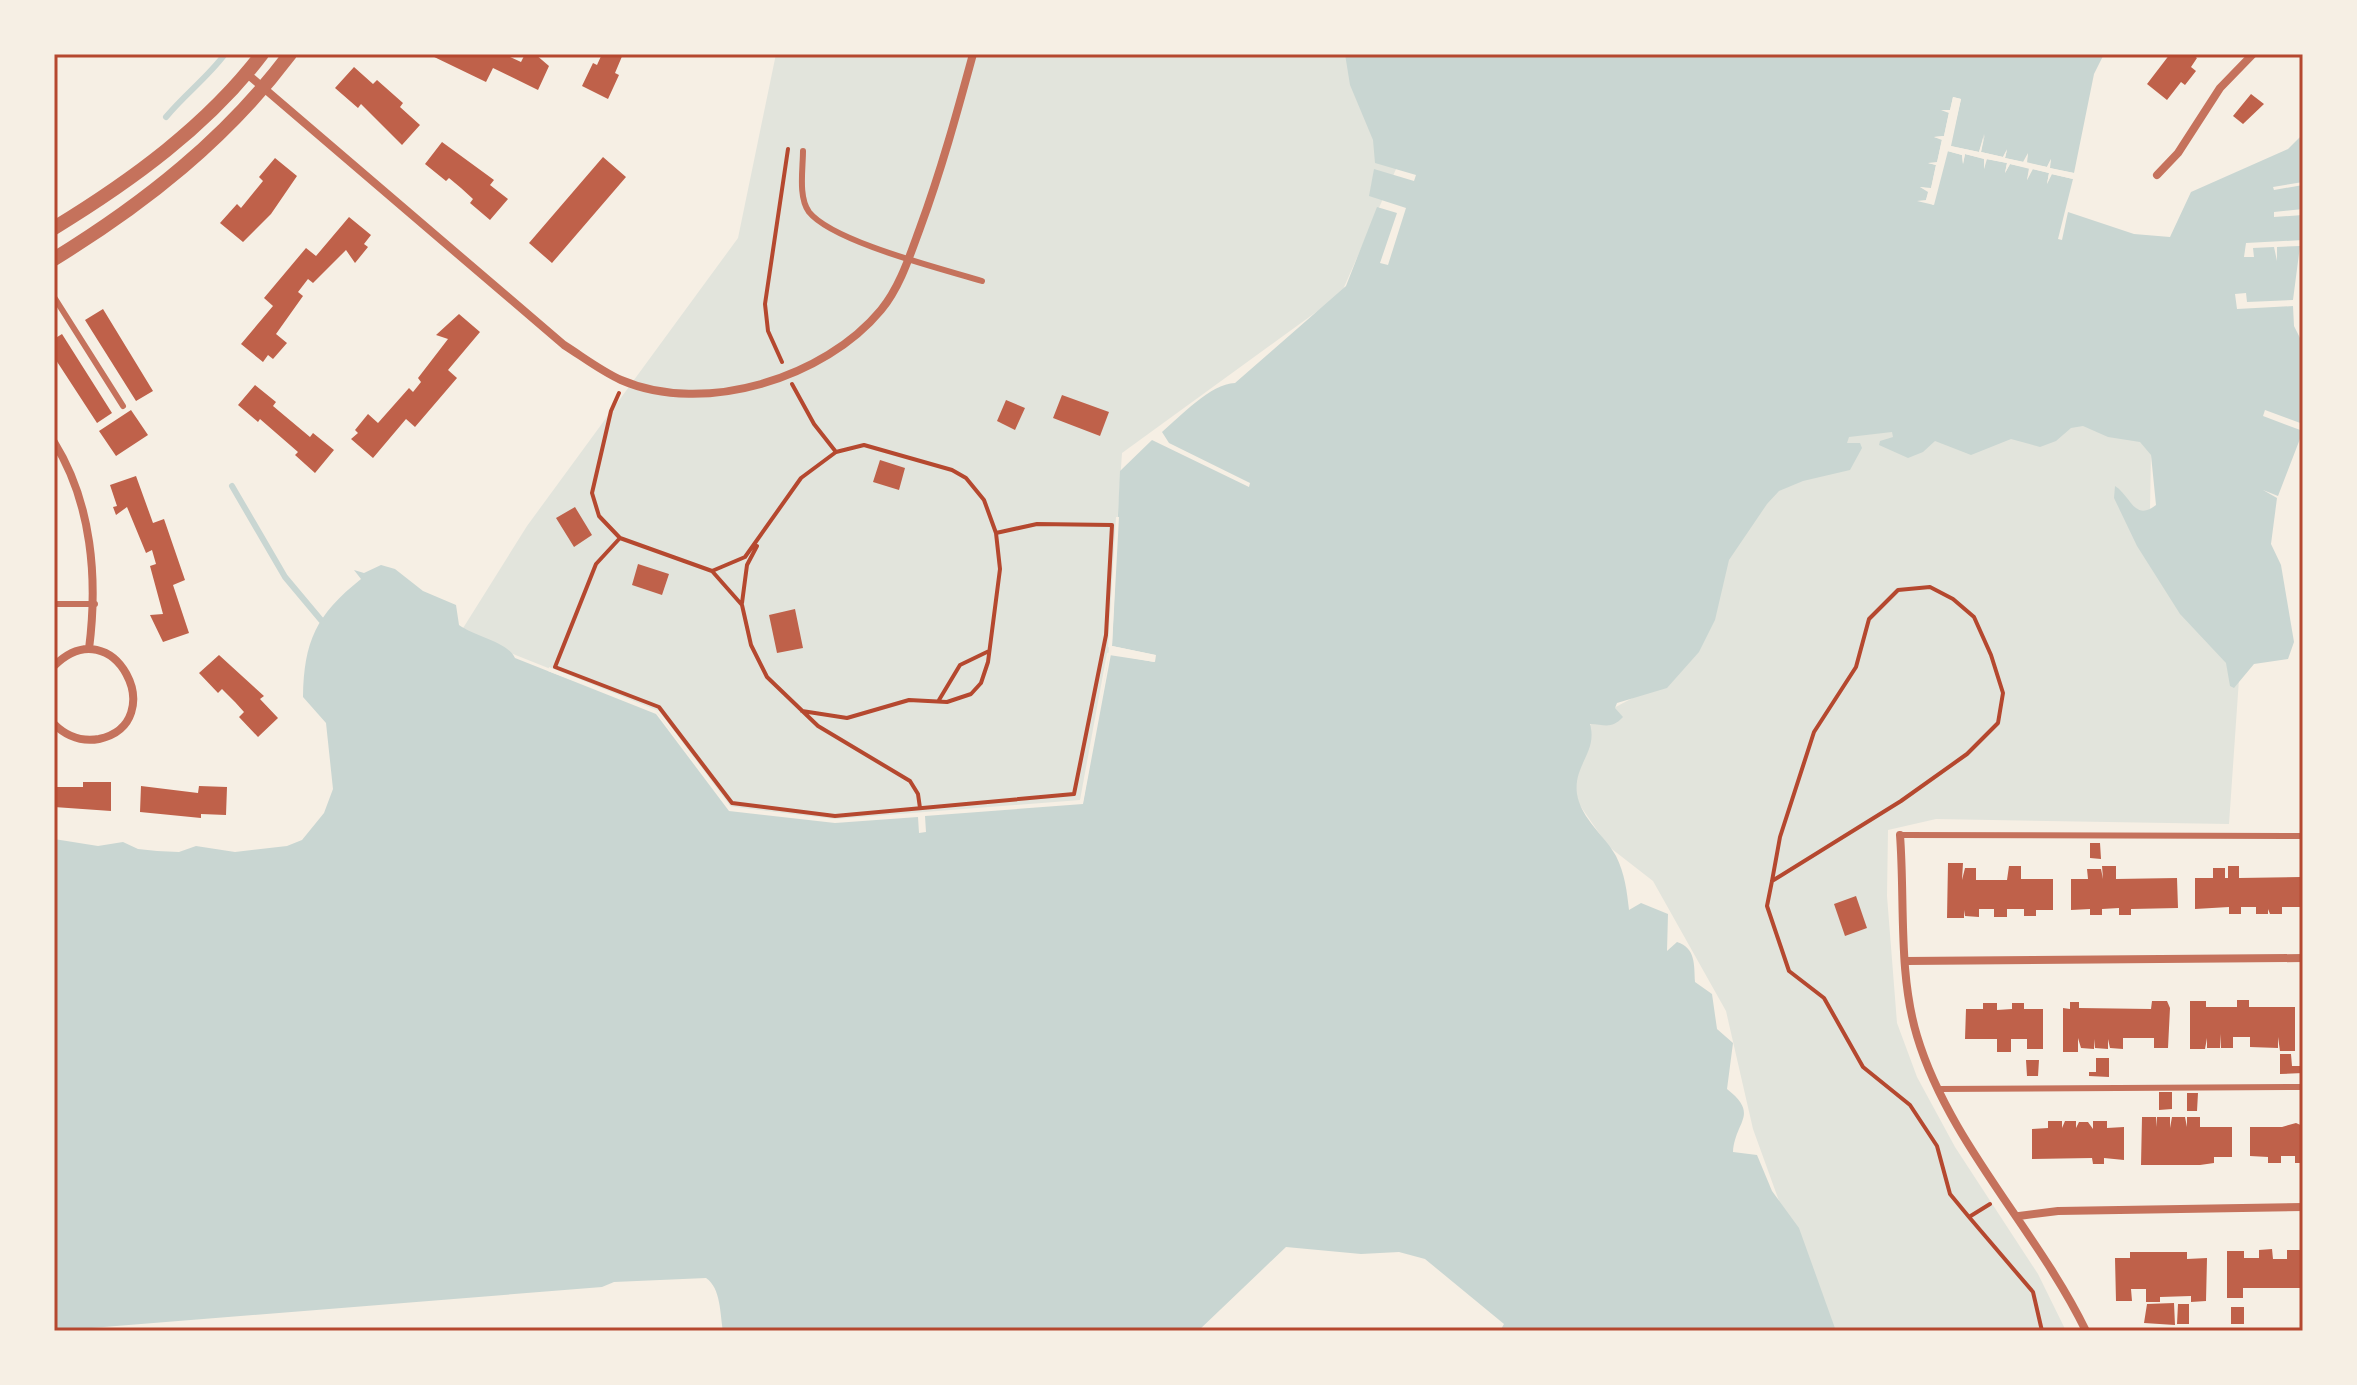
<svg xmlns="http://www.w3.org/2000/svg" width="2357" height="1385" viewBox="0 0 2357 1385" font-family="Signika,sans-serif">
	<rect width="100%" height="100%" fill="#f6efe4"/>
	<path fill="#e2e4dc" d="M776 54H1354L1400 160 1341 294 1122 453 1108 662 1081 801 836 820 728 806 656 711 460 633 527 526 738 238Z
		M2106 418 2151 449 2150 509 2156 559 2241 650 2229 824 1936 819 1888 830 1887 896 1897 1023 1917 1077 1955 1147 2038 1274 2066 1331H1826L1753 1129 1726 1011 1653 881 1608 846 1579 804 1571 774 1576 746 1595 718 1672 677 1723 563 1781 474 1851 433Z"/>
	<path fill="#c9d6d2" d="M1345 54H2104L2094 74 2074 173 2049 168 2051 159 2047 167 2026 162 2028 154 2024 162 2005 158 2007 150 2003 157 1981 152 1984 134 1979 152 1950 146 1961 99 1953 97 1950 111 1942 110 1949 112 1944 136 1934 137 1942 139 1937 163H1928L1936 165 1931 189 1920 187 1929 191 1926 200 1933 205 1947 151 1962 155 1963 164 1965 154 1985 159 1984 169 1986 159 2007 163 2005 173 2010 164 2030 169 2027 180 2032 169 2049 173 2047 184 2051 174 2073 179 2058 239 2062 240 2068 212 2134 234 2170 237 2191 192 2288 149 2303 134V182L2273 187 2274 190 2303 185V209L2274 212V217L2303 215V240L2246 243 2244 257H2254L2253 248 2274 247 2277 261V247L2300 246 2293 300 2247 302 2246 293 2235 294 2237 309 2293 306 2294 326 2303 344V424L2265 410 2263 416 2303 431 2278 496 2263 490 2277 498 2271 544 2281 565 2294 642 2288 659 2254 664 2234 688 2230 686 2226 663 2180 614 2137 546 2114 498 2115 486C2131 496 2134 522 2156 505L2151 455 2140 442 2108 437 2083 426 2071 428 2056 441 2040 447 2011 439 1971 455 1935 441 1923 452 1908 458 1879 445 1880 441 1893 437 1892 432 1849 437 1847 443H1860L1862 448 1850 470 1803 481 1779 491 1767 504 1729 560 1715 620 1699 652 1667 688 1617 703 1615 708 1623 717C1611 730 1604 724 1590 724 1598 752 1573 765 1577 794 1581 819 1606 837 1616 856 1625 874 1627 892 1629 910L1641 903 1668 914 1667 951 1677 942C1696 948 1694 965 1695 982L1712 994 1717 1029 1733 1043 1727 1089C1760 1115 1735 1121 1733 1152L1757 1155 1772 1191 1799 1228 1836 1331H1500L1504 1324 1425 1259 1399 1252 1361 1254 1286 1247 1198 1331H723C720 1314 721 1288 706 1278L614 1282 602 1287 54 1331V839L98 846 123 842 138 849 157 851 179 852 196 846 235 852 287 846 302 840 324 813 333 789 326 723 303 697C304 641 316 615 361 579L354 570 364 573 381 565 395 569 423 591 456 605 459 625C474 636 508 642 515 658L656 714 729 811 835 823 918 817 919 833 926 832 925 816 1083 804 1111 654 1154 662 1155 655 1112 646 1120 471 1152 440 1249 487 1250 483 1169 443 1162 432C1181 416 1210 384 1235 383L1346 286 1377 207 1397 213 1380 263 1388 265 1406 208 1369 196 1374 169 1414 181 1416 175 1375 163 1373 140 1350 85Z"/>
	<path fill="#f6efe4" d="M1953 97 1961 99 1951 146 1979 152 1985 134 1981 152 2003 157 2007 149 2005 158 2023 162 2028 153 2027 163 2047 167 2051 159 2050 168 2074 173 2073 179 2052 174 2047 184 2049 173 2033 169 2027 180 2029 168 2010 164 2005 173 2007 163 1987 159 1984 169V159L1965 154 1963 164 1962 155 1948 151 1934 205 1917 201 1926 200 1928 192 1920 187 1931 188 1936 165 1928 163 1937 162 1942 140 1934 137 1944 136 1949 113 1941 110H1950Z
		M1116 517H1119L1112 646 1156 655 1155 662 1109 655 1083 802 835 821 730 809 657 712 548 671 549 667 659 711 731 807 835 819 1080 800 1107 653 1116 651 1108 647Z"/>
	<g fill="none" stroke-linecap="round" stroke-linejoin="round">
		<path stroke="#c9d6d2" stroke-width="6" d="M166 117C185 94 207 78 225 54
			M232 486 285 577 321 620"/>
	</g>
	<path fill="#bf614a" d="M428 54H504L521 62 525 54H535L549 66 538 90 493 68 486 82Z
		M602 54H623L615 73 619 75 608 99 582 86 593 63 597 65Z
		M2170 54H2192L2197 58 2191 67 2196 71 2185 85 2181 82 2167 100 2147 84Z
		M354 67 373 84 377 80 403 103 400 107 420 125 402 145 361 104 358 108 335 88Z
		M2251 94 2264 104 2243 124 2233 116Z
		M442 142 494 180 490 185 508 199 490 220 470 203 473 199 461 188 449 178 446 181 425 164Z
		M603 157 626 177 552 263 529 243Z
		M275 158 297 176 271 214 243 242 220 223 237 204 241 208 263 181 259 177Z
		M349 217 371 235 364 244 368 247 355 263 346 250 313 283 308 279 298 292 303 296 276 334 287 343 273 359 268 355 263 362 241 344 273 306 264 298 306 248 316 256Z
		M103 309 153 391 136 401 85 320Z
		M459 314 480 332 448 370 457 378 415 427 406 419 373 458 351 439 358 433 355 430 368 414 378 423 409 388 413 392 421 382 418 378 448 339 436 335Z
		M62 334 112 413 97 423 54 357V339Z
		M255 385 276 402 273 406 310 437 313 433 334 450 315 473 295 455 298 452 260 419 258 422 238 405Z
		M1062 395 1109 412 1100 436 1053 418Z
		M1006 400 1025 408 1015 430 997 421Z
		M131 410 148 435 116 456 99 431Z
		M880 460 905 468 899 490 873 482Z
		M136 476 153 523 164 519 185 580 173 585 189 633 163 642 150 615 163 614 150 566 156 564 152 550 146 553 127 507 116 515 113 507 117 506 110 485Z
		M575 507 592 535 574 547 556 518Z
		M638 564 669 574 662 595 632 585Z
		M795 609 803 648 777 653 769 615Z
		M219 655 264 696 260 699 278 718 258 737 239 717 244 712 235 702 222 689 218 693 199 673Z
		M83 782H111V811L54 807V787H83Z
		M141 786 198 793 199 786 227 787 226 815 201 814V818L140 812Z
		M2090 843H2100L2101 859 2090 858Z
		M1948 863H1963L1962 880 1965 868H1976V880H2007L2009 866H2021V879H2053V910H2036V916H2024V909H2007V917H1994V909H1979V917L1965 916 1964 910V918H1947Z
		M2102 866H2116V879L2177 878 2178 908 2131 909V915H2119V908L2102 909V915H2090V909L2071 910V879H2088L2087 869H2101L2103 879Z
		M2228 866H2239V878L2301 877 2302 907H2282V914H2270L2268 909V914H2256V907H2241V914H2229V907L2195 909V878H2213V868H2225V878H2228Z
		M1856 896 1867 928 1845 936 1834 904Z
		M2237 1000H2249V1007H2295V1051H2280L2278 1037V1048L2250 1047V1037H2233V1048H2221V1034L2220 1048H2207V1038L2205 1049H2190V1001H2206V1007H2237Z
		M2152 1001H2167L2170 1008 2168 1048H2154V1038H2123V1049L2110 1048 2108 1039V1049L2095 1048 2094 1039V1049L2081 1048 2078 1038V1052H2063V1008L2070 1009V1002H2079V1008L2151 1009Z
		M1983 1003H1997V1010L2012 1009V1003H2024V1009H2043V1049H2027V1039H2011V1052H1997V1039H1965L1966 1009H1983Z
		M2280 1054H2291L2292 1066H2303V1073L2280 1074Z
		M2096 1058H2109V1077L2089 1076V1072H2096Z
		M2026 1060H2039L2038 1076H2027Z
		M2159 1092H2172V1109L2159 1110Z
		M2187 1093H2198L2197 1111H2187Z
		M2142 1117H2156V1127L2157 1117H2170V1128L2172 1117H2185L2187 1127V1117H2200V1127H2232V1157H2214V1163L2200 1165H2141Z
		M2048 1121H2062V1128L2065 1121H2076V1128L2079 1122H2088L2093 1129V1121H2107V1128L2124 1127V1160L2104 1158V1164H2093L2092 1158 2032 1159V1129L2048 1128Z
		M2296 1123 2303 1126V1163H2295V1156H2281V1163H2268V1157L2250 1156V1127H2282Z
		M2272 1249 2273 1259H2287V1250H2303V1288H2243V1298H2227V1251H2244V1258H2259V1250Z
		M2130 1252H2187V1259L2207 1258 2206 1301 2191 1302V1296L2160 1297V1302H2146V1289H2131L2132 1301H2116L2115 1258H2130Z
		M2174 1303 2175 1325 2144 1323 2147 1304Z
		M2178 1304H2189V1324H2177Z
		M2231 1307H2244V1324H2231Z"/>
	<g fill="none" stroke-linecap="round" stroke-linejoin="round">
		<path stroke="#b5482f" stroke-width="4" d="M782 362 768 331 765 304 788 149
			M792 384 814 424 836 452
			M619 393 611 411 592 493 599 516 620 538 712 571 742 605 751 645 767 677 818 726 910 781 918 794 920 808
			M620 538 596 564 555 667 659 707 732 803 835 816 1074 794 1106 635 1112 525 1037 524 996 533
			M712 571 745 557 801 478 836 452 864 445 952 470 966 478 984 500 996 533 1000 569 988 662 981 683 971 694 947 702 909 700 847 718 802 711
			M742 603 747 565 757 546
			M939 700 960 665 989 651
			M1772 881 1901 801 1967 754 1998 723 2003 693 1991 655 1974 617 1953 599 1930 587 1898 590 1869 619 1856 667 1814 732 1780 837 1772 881 1767 906 1789 971 1824 998 1863 1067 1910 1105 1937 1146 1950 1194 1969 1217 1990 1204
			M1969 1217 2033 1292 2042 1331"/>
		<path stroke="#c5725c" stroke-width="6" d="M803 151C803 169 798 197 809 212 833 242 943 269 982 281
			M54 297 123 406
			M54 604H95
			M1900 835 2303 836
			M1938 1089 2303 1087"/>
		<path stroke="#c5725c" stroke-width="8" d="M246 73 564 345C583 357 601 371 621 380 704 416 825 378 881 310 900 287 910 255 920 228 941 171 957 113 973 54
			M2157 175 2178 153 2220 88 2253 54
			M54 442C92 503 98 579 89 649
			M54 666C114 606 172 723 99 739 81 742 67 737 54 724
			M1900 835C1905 901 1898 973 1917 1036 1949 1143 2037 1230 2086 1331
			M1906 961 2303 958
			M2019 1216 2058 1211 2303 1207"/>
		<path stroke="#c5725c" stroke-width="14" d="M54 228C131 181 207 126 262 54
			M54 259C145 203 226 139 290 54"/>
	</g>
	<rect width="2357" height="1385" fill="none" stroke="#f6efe4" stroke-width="112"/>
	<rect x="56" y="56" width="2245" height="1273" fill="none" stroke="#b5482f" stroke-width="3"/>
</svg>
